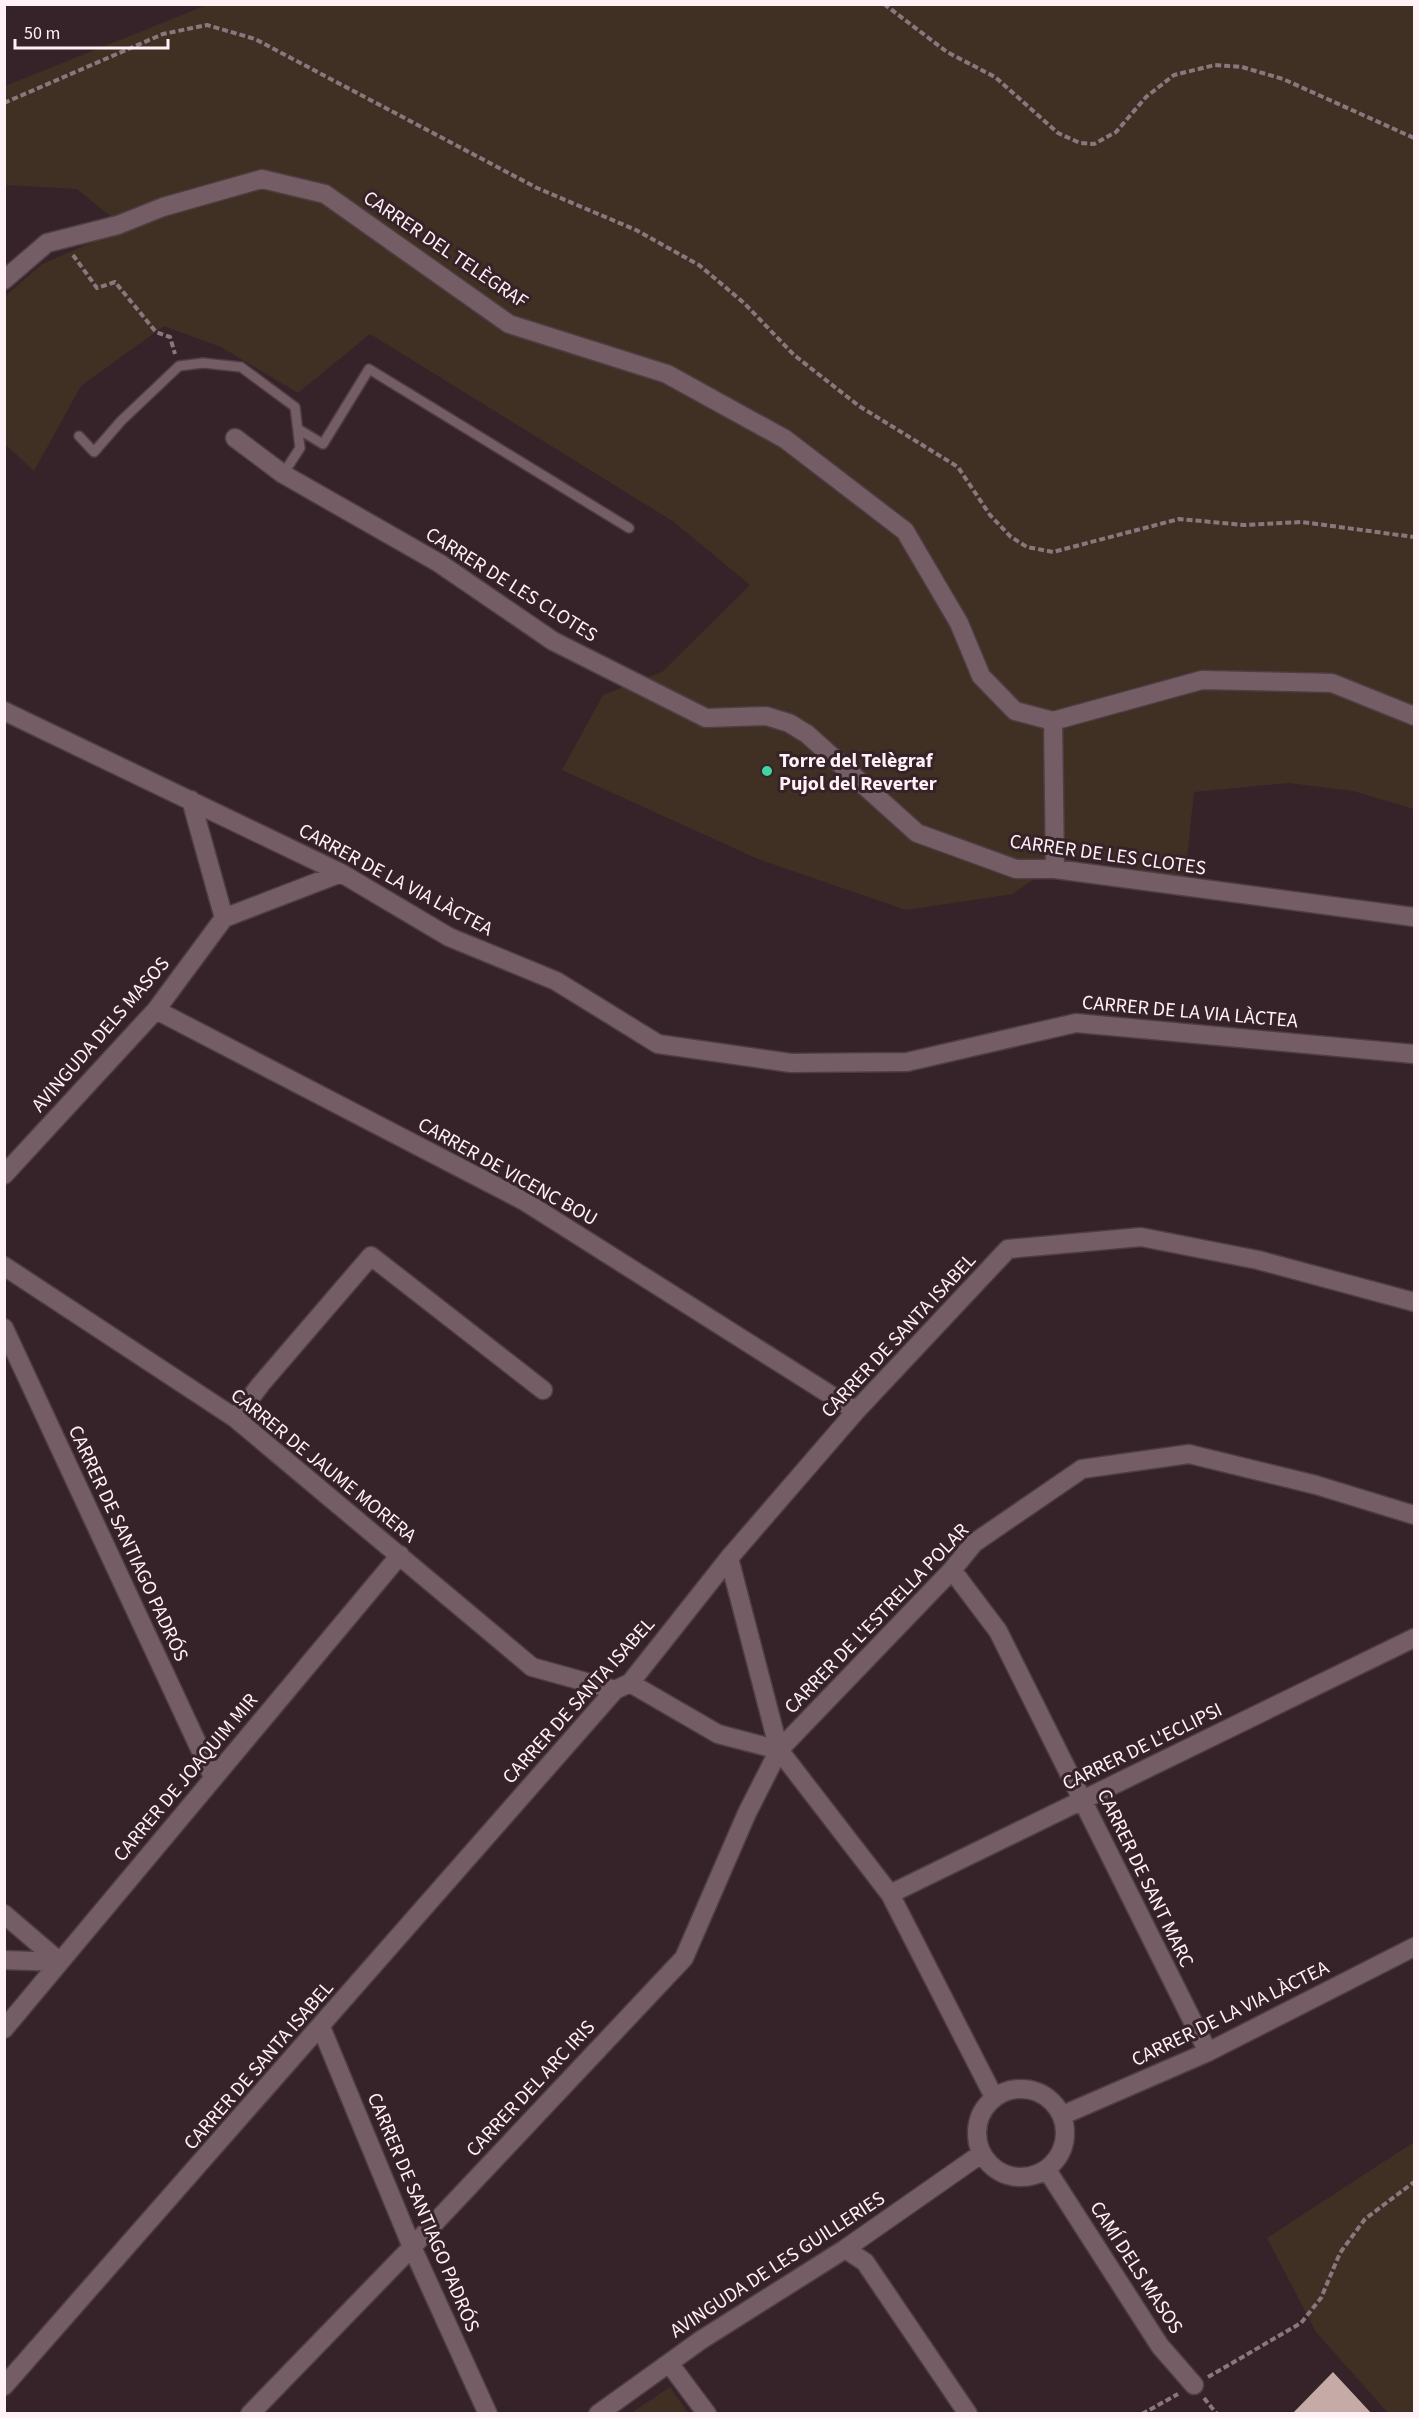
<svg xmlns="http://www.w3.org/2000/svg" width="1419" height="2418" viewBox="0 0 1419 2418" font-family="'Source Sans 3',sans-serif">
	<rect width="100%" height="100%" fill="#362229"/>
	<path fill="#3f3023" d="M207 5H1414V809L1353 791 1289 783 1194 792 1185 877 1065 857 1013 894 906 910 758 859 562 770 603 695 662 672 750 585 674 522 370 334 298 393 221 347 164 326 81 386 34 471 5 444 4 297 42 264 125 228 77 189 5 185V86Z
		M1414 2142V2413H1388L1316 2332 1267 2238Z
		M670 2387 688 2413H631Z"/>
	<path fill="#c5aaa5" d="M1333 2372 1372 2414H1292Z"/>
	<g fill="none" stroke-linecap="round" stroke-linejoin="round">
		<g stroke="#4e3e44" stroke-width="12">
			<path id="service" d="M298 429 323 444 369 369 629 528
				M79 436 94 452 121 421 179 366 203 363 241 367 295 407 300 448 283 474"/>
		</g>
		<g stroke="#4e3e44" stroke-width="21">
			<path id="minor" d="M4 280 47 243 118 225 163 207 262 179 325 194 509 324 667 374 785 439 905 531 959 623 981 676 1015 711 1053 721 1202 680 1332 683 1414 716
				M235 438 283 474 439 563 553 641 706 718 766 716 789 723 807 734 917 833 1016 869H1055L1414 917
				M4 711 341 873 449 937 556 981 658 1044 791 1063 907 1062 1076 1023 1414 1054
				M1053 721 1055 869
				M191 800 224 918
				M156 1010 524 1201 856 1411
				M4 1175 156 1010 224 918 341 873
				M4 1266 235 1418 532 1667 615 1690
				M4 1328 213 1777
				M235 1418 261 1384 371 1256 543 1390
				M729 1558 779 1750 890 1894 994 2097
				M952 1570 998 1631 1208 2052
				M630 1683 718 1734 779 1750
				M890 1894 1414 1638
				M4 1914 60 1962
				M4 1960 60 1962
				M321 2027 412 2247 488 2414
				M4 2029 400 1555
				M977 2133a44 44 0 1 1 88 0a44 44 0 1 1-88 0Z
				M1063 2115 1208 2052 1414 1947
				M1047 2170 1160 2346 1194 2385
				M845 2249 865 2262 968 2414
				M669 2363 707 2414
				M4 2386 615 1690 630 1683 729 1558 856 1411 1008 1249 1141 1237 1258 1260 1414 1302
				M250 2414 412 2247 684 1958 747 1813 779 1750 952 1570 974 1543 1082 1469 1189 1454 1316 1485 1414 1515
				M598 2414 701 2340 845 2249 981 2154"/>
		</g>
		<path stroke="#89777d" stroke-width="4" stroke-dasharray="6 3" stroke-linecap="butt" d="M884 4 947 52 995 77 1058 133 1080 143 1094 144 1116 132 1146 97 1174 75 1215 65 1242 67 1283 79 1414 138
			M4 103 163 34 207 25 255 39 537 188 636 230 699 265 744 303 794 355 859 406 958 467 990 515 1011 537 1027 547 1053 552 1179 519 1244 525 1302 522 1414 537
			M73 255 97 288 115 282 156 332 170 337 175 354
			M1208 2377 1301 2323 1321 2298 1340 2253 1365 2219 1414 2182
			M1204 2398 1217 2414
			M1142 2414 1178 2394"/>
		<use href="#service" stroke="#745d65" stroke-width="9"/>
		<use href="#minor" stroke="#745d65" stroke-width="18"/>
	</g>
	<circle fill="#41d4a1" stroke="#362229" stroke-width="2" cx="767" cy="771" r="6"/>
	<g text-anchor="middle" stroke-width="6" stroke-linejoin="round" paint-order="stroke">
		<g font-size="20" fill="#fff1f5" stroke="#362229">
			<text transform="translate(446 249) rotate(34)" y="7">CARRER DEL TELÈGRAF</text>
			<text transform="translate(512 584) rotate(32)" y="7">CARRER DE LES CLOTES</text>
			<text transform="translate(1108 854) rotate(8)" y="7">CARRER DE LES CLOTES</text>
			<text transform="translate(396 879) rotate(28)" y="7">CARRER DE LA VIA LÀCTEA</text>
			<text transform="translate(1190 1011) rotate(5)" y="7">CARRER DE LA VIA LÀCTEA</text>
			<text transform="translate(100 1034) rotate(-49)" y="7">AVINGUDA DELS MASOS</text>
			<text transform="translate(508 1171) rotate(29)" y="7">CARRER DE VICENC BOU</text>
			<text transform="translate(898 1335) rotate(-47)" y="7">CARRER DE SANTA ISABEL</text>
			<text transform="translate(324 1465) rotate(39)" y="7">CARRER DE JAUME MORERA</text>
			<text transform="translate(129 1543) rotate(65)" y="7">CARRER DE SANTIAGO PADRÓS</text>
			<text transform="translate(876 1618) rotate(-46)" y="7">CARRER DE L'ESTRELLA POLAR</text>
			<text transform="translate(578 1700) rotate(-48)" y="7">CARRER DE SANTA ISABEL</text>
			<text transform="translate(1142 1746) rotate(-26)" y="7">CARRER DE L'ECLIPSI</text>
			<text transform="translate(185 1777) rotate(-50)" y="7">CARRER DE JOAQUIM MIR</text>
			<text transform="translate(1146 1878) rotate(64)" y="7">CARRER DE SANT MARC</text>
			<text transform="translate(1230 2013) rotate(-26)" y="7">CARRER DE LA VIA LÀCTEA</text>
			<text transform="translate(258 2065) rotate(-49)" y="7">CARRER DE SANTA ISABEL</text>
			<text transform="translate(530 2088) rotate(-47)" y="7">CARRER DEL ARC IRIS</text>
			<text transform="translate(424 2212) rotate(67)" y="7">CARRER DE SANTIAGO PADRÓS</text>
			<text transform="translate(777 2264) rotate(-33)" y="7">AVINGUDA DE LES GUILLERIES</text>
			<text transform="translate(1137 2267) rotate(57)" y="7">CAMÍ DELS MASOS</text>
		</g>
		<g font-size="20" font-weight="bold" fill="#fff1f5" stroke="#362229" text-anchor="start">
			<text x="779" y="767">Torre del Telègraf<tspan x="779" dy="23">Pujol del Reverter</tspan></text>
		</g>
	</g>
	<rect width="1419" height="2418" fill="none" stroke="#fff1f5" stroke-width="12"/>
	<path d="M15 39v9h153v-9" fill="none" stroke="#fff1f5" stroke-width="3"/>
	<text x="24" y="39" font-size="18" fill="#fff1f5" stroke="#362229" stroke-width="4.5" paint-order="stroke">50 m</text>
</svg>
